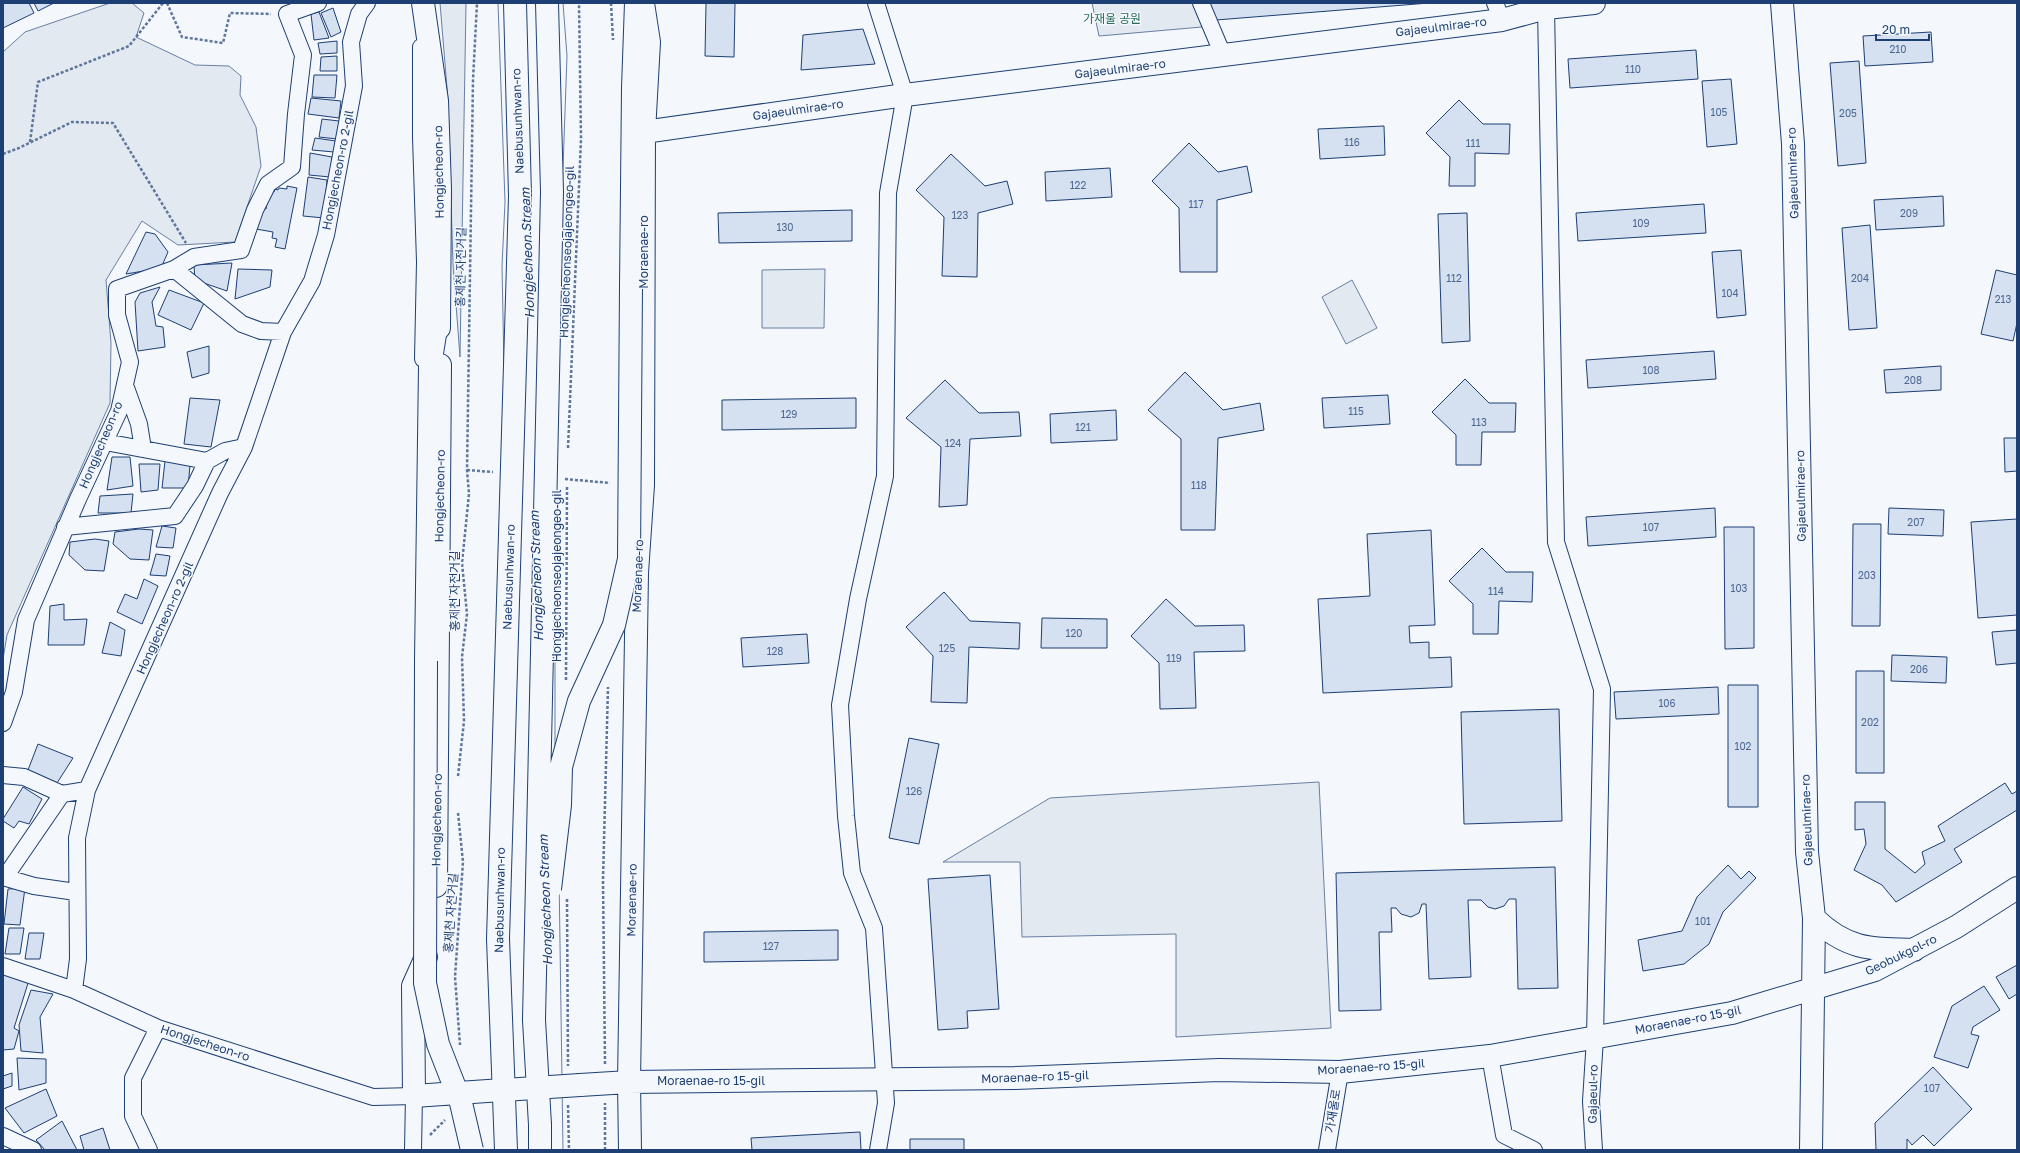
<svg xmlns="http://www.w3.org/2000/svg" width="2020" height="1153" viewBox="0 0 2020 1153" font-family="'Golos Text','Noto Sans KR',sans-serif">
	<rect width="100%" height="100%" fill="#f4f7fb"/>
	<path fill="#e3e9f0" stroke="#687fa3" d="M110 3H132L144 13 136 37 195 65 229 66 241 76 240 95 256 127 261 166 235 242 178 245 142 221 106 280 111 343 110 403 7 635 3 659V52L25 32Z
		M440 3H466L460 357 453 265 448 100Z
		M1092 3H1203L1213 26 1099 36Z
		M825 269 824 328H762V270Z
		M1352 280 1377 328 1346 344 1322 297Z
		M1319 782 1331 1028 1176 1037V934L1022 937 1020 862H943L1050 798Z"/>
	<path fill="#f4f7fb" stroke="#687fa3" d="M498 3H563L567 56 552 475 555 647V804L558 805 563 1150H497L506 470 502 266 505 202Z"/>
	<path fill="#d5e0f0" stroke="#1d3f73" d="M3 3H29L34 13 3 28Z
		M34 3H54L38 11Z
		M706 3H735L734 57 705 56Z
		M1206 3H1429L1216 20Z
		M333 8 341 32 331 37 321 13Z
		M319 12 329 38 314 40 311 14Z
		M863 29 875 64 801 70 803 35Z
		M1931 32 1933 62 1865 66 1863 36Z
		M337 41V53L320 54 318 43Z
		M1696 50 1698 79 1570 88 1568 59Z
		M337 56V71H320L321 57Z
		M1859 61 1866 163 1838 166 1830 63Z
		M314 75H337L335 98 312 97Z
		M1731 79 1737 144 1707 147 1702 81Z
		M311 98 341 101 339 118 308 114Z
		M1459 100 1483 124H1510L1509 154 1475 153V186H1449L1450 157 1426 133Z
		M322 119 339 121 337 139 319 137Z
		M1384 126 1385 155 1320 159 1318 129Z
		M315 138 336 141 334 152 312 150Z
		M1189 143 1218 172 1247 166 1252 192 1217 200V272H1180L1179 208 1152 181Z
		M310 153 332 157 330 177 309 175Z
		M951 154 985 186 1007 181 1013 204 978 213 977 277 942 276 944 217 916 190Z
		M1110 168 1112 197 1046 201 1045 172Z
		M308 177 327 180 324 218 303 216Z
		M287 186 297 188 285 249 275 247 277 239 272 238 273 232 256 229 260 208 266 209 269 191 274 192 275 189 278 190 279 188 287 189Z
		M1943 196 1944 226 1876 230 1874 200Z
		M1704 204 1706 233 1578 241 1576 213Z
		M852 210V241L719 243 718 213Z
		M1467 213 1470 341 1442 343 1438 214Z
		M1870 225 1877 328 1849 330 1842 228Z
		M146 232 155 234 168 252 161 268 126 274Z
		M1741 250 1746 315 1717 318 1712 252Z
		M232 263 227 291 195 280 194 265Z
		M238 269 272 270 270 287 235 299Z
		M1996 270 2017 275V323L2013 341 1981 334Z
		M160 287 152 302 156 326 163 327 165 347 138 351 135 302 140 293Z
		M169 290 204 303 191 330 158 315Z
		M209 346V373L192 378 187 352Z
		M1714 351 1716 379 1588 388 1586 360Z
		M1941 366V390L1886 393 1884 370Z
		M1185 372 1223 410 1260 403 1264 430 1218 438 1215 530H1181V439L1148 410Z
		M1465 379 1489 403H1516L1515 432H1482L1481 465H1456V435L1432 412Z
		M945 380 979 413 1019 412 1021 436 970 439 967 505 939 507 941 447 906 418Z
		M1388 395 1390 424 1324 428 1322 398Z
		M190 398 220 400 211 447 184 444Z
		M856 398V428L722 430V400Z
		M1116 410 1117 440 1051 443 1050 414Z
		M2004 438H2017V471L2005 472Z
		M112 457H130L133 486 107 490Z
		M165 461 190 465 188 488H162Z
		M139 464H160L158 490 141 492Z
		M133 494 131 513H98L100 496Z
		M1715 508 1716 537 1588 546 1586 517Z
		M1889 508 1944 510 1943 536 1888 534Z
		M2017 519V615L1978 618 1971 522Z
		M1853 524H1881L1880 626H1852Z
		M162 526 176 528 173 548 156 547Z
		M1724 527H1754V648L1725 649Z
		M139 529 153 530 149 560 130 559 113 544 115 532Z
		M1431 530 1435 625 1409 626 1410 643 1429 642V658L1451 657 1452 687 1323 693 1318 599 1370 596 1367 534Z
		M95 539 109 541 104 571 85 570 69 555 70 542Z
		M1482 548 1506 572H1533L1532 602 1499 601 1498 634H1473V604L1449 581Z
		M156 554 170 556 166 576 150 575Z
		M144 579 158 586 142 624 117 612 125 594 137 599Z
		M944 592 970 621 1020 623 1019 649 969 647 967 703 931 702 933 656 906 627Z
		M1166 599 1195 626 1244 625 1245 651 1194 652 1196 708 1160 709 1159 663 1131 636Z
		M64 604V620L87 619 84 645H48L50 606Z
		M1042 618 1107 619V648H1041Z
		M110 622 125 630 121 656 102 653Z
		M2017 630V663L1996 665 1992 632Z
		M807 634 809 663 743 667 741 638Z
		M1892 655 1947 657 1946 683 1891 681Z
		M1856 671H1884V773H1856Z
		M1728 685H1758V807H1728Z
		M1718 687 1719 714 1616 719 1614 692Z
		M1559 709 1562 821 1464 824 1461 712Z
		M909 738 939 744 919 844 889 838Z
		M38 744 73 758 57 783 28 770Z
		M2005 783 2012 794 2017 791V810L1954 849 1962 862 1896 902 1882 885 1854 870 1866 844 1864 829 1855 830V802H1885V849L1915 873 1925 864 1922 852 1945 841 1938 826Z
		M23 787 42 799 29 824 19 821 14 828 3 821V819Z
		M1728 865 1741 879 1749 871 1756 878 1723 912 1709 944 1684 964 1643 971 1638 940 1682 931 1697 897Z
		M1555 867 1558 988 1518 989 1516 899H1509L1504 906 1495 909 1488 907 1481 900H1468L1471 977 1429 979 1426 904H1422L1419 913 1411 917 1401 914 1396 908H1391L1392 932H1379L1381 1010 1339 1011 1336 873Z
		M990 875 999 1009 967 1011 968 1028 938 1030 928 879Z
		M25 888 20 925 4 924 8 889Z
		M9 928H24L20 954H5Z
		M838 930V960L704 962V932Z
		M29 933H44L40 959H25Z
		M2017 965V994L2009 999 1996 977Z
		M3 972 29 980 14 1028 19 1031 14 1049 3 1050Z
		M1984 986 2000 1010 1973 1027 1971 1034 1979 1036 1968 1068 1934 1057 1952 1006Z
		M31 990 53 994 40 1017 43 1053 21 1051 19 1025Z
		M17 1058 46 1059V1083L19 1090Z
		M1933 1067 1972 1109 1934 1146 1923 1135 1912 1145 1907 1139V1150H1876L1875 1123Z
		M12 1073V1086L3 1089V1076Z
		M46 1089 57 1116 24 1133 5 1108Z
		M62 1121 77 1150H45L36 1140Z
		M103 1128 110 1150H84L80 1136Z
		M860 1132 861 1150H752L751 1138Z
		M910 1139H964V1150H910Z"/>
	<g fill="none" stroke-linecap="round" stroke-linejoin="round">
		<g stroke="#1d3f73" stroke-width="18">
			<path id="street" d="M876 3 905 95 888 193 885 476 858 599 840 705 846 816 852 873 874 928 886 1103 878 1150
				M1201 3 1223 55
				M1495 3 1502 20
				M1546 8 1556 542 1602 689 1595 1038 1591 1101 1594 1150
				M421 47V137L425 262 423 359
				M174 269 242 324 261 331 283 332
				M125 385 139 424 143 449
				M105 442 207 461
				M65 527 175 516 195 486 207 461 225 451 244 447
				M3 723 14 692 26 620 78 499 119 411 130 362 117 315V289L174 269 194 257 241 250 255 210 268 184 292 167 296 114 303 55 287 14 318 3
				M3 775 24 777 62 794
				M3 877 34 886 76 892
				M5 877 62 794 87 790
				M3 966 74 990 158 1028 373 1097 414 1096 413 1150
				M74 990 78 959 77 838 87 790 220 493 244 447 283 332 312 281 326 235 354 86 351 42 359 14 367 3
				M1490 1056 1504 1135 1534 1150
				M3 1136 33 1150
				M149 1150 133 1116V1078L158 1028
				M1327 1150 1340 1072"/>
		</g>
		<g stroke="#1d3f73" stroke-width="24">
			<path id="secondary" d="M423 3 437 101 440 189 439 328
				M1782 3 1793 144 1807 852 1814 918 1811 1150
				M644 132 905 95 1502 20 1546 8 1594 3
				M436 886 440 365
				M1814 918C1847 950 1871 949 1914 950
				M426 957 413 986 414 1096 443 1094
				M580 1085 629 1082 1015 1078 1219 1070 1340 1072 1490 1056 1732 1013 1875 970 1956 927 2017 888
				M630 1150 629 1082 637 573 643 485 644 132 649 42 643 3"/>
		</g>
		<g stroke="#1d3f73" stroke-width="24">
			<path id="highway" d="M631 286 633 88 636 3
				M426 661 430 366 439 309
				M540 1150V1125"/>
		</g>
		<path stroke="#5e769c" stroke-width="2.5" stroke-dasharray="3 2" stroke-linecap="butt" d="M167 3 182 37 223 43 230 13 271 14
			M611 3 613 40
			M30 142 38 82 129 46 163 3
			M3 154 19 148 72 122 113 123 186 243
			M568 448 581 139 579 3
			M566 680 567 487
			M458 776 464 721 462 657 467 614 462 563 469 494 467 470 473 80 477 3
			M458 813 463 862 455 977 460 1045
			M567 899 568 1066
			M605 1064 603 880 608 687
			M568 1105 569 1150
			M430 1135 445 1120
			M605 1150V1103"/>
		<use href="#street" stroke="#f4f7fb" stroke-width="16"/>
		<use href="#secondary" stroke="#f4f7fb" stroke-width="22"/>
		<use href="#highway" stroke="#f4f7fb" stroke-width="22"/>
		<g stroke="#1d3f73" stroke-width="24" stroke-linecap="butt">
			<path id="secondary-bridge" d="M443 1094 580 1085"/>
		</g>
		<g stroke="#1d3f73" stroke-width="24" stroke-linecap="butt">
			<path id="highway-bridge" d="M426 661 425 983 438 1044 461 1103 472 1150
				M550 889 560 805 561 767 579 701 614 625 629 559 631 286
				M540 1125 534 1020 552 192 547 3
				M506 1150 498 939 520 196 515 3"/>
		</g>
		<path stroke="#5e769c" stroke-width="2.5" stroke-dasharray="3 2" stroke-linecap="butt" d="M467 470 493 472
			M565 479 610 483"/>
		<use href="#secondary-bridge" stroke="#f4f7fb" stroke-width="22"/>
		<use href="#highway-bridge" stroke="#f4f7fb" stroke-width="22"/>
	</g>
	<g text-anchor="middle" stroke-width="3" stroke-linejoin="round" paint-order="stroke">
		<g font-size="10" fill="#4b6792">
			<text x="1898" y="53">210</text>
			<text x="1633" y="73">110</text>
			<text x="1719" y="116">105</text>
			<text x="1848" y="117">205</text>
			<text x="1352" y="146">116</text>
			<text x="1473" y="147">111</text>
			<text x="1078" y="189">122</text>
			<text x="1196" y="208">117</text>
			<text x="1909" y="217">209</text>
			<text x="960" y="219">123</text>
			<text x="1641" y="227">109</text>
			<text x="785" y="231">130</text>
			<text x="1454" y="282">112</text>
			<text x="1860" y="282">204</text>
			<text x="1730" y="297">104</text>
			<text x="2003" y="303">213</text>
			<text x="1651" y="374">108</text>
			<text x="1913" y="384">208</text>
			<text x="1356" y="415">115</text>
			<text x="789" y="418">129</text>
			<text x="1479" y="426">113</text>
			<text x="1083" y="431">121</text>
			<text x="953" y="447">124</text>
			<text x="1199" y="489">118</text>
			<text x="1916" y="526">207</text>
			<text x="1651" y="531">107</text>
			<text x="1867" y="579">203</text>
			<text x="1739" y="592">103</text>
			<text x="1496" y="595">114</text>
			<text x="1074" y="637">120</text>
			<text x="947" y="652">125</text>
			<text x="775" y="655">128</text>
			<text x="1174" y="662">119</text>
			<text x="1919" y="673">206</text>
			<text x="1667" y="707">106</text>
			<text x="1870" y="726">202</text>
			<text x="1743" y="750">102</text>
			<text x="914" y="795">126</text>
			<text x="1703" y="925">101</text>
			<text x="771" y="950">127</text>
			<text x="1932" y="1092">107</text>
		</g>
		<g font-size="12" fill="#2c6c60" stroke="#f4f7fb">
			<text x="1112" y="23">가재울 공원</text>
		</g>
		<g font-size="12" fill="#1d3f73" stroke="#f4f7fb">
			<text transform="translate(1441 27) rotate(-7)" y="4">Gajaeulmirae-ro</text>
			<text transform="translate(1120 69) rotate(-7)" y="4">Gajaeulmirae-ro</text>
			<text transform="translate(798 110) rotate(-8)" y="4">Gajaeulmirae-ro</text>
			<text transform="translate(518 121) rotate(-92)" y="4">Naebusunhwan-ro</text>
			<text transform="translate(338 170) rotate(-79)" y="4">Hongjecheon-ro 2-gil</text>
			<text transform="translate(439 172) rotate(-91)" y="4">Hongjecheon-ro</text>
			<text transform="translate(1793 173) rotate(-92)" y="4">Gajaeulmirae-ro</text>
			<text transform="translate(567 252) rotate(-88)" y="4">Hongjecheonseojajeongeo-gil</text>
			<text transform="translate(644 252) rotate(-90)" y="4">Moraenae-ro</text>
			<text transform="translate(461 267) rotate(-89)" y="4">홍제천 자전거길</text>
			<text transform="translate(101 445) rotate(-67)" y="4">Hongjecheon-ro</text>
			<text transform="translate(440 496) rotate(-89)" y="4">Hongjecheon-ro</text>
			<text transform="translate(1801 496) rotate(-91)" y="4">Gajaeulmirae-ro</text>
			<text transform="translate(557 576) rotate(-90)" y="4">Hongjecheonseojajeongeo-gil</text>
			<text transform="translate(638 576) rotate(-88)" y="4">Moraenae-ro</text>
			<text transform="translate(509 577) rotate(-88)" y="4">Naebusunhwan-ro</text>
			<text transform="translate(455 591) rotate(-90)" y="4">홍제천 자전거길</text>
			<text transform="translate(165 618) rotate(-66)" y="4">Hongjecheon-ro 2-gil</text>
			<text transform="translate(437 820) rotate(-89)" y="4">Hongjecheon-ro</text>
			<text transform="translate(1807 820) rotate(-92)" y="4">Gajaeulmirae-ro</text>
			<text transform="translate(500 900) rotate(-89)" y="4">Naebusunhwan-ro</text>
			<text transform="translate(632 900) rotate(-89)" y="4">Moraenae-ro</text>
			<text transform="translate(451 913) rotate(-86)" y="4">홍제천 자전거길</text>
			<text transform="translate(1901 955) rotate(-26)" y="4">Geobukgol-ro</text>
			<text transform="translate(1688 1020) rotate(-11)" y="4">Moraenae-ro 15-gil</text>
			<text transform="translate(205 1043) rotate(18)" y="4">Hongjecheon-ro</text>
			<text transform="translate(1371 1067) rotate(-4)" y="4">Moraenae-ro 15-gil</text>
			<text transform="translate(1035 1077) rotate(-2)" y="4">Moraenae-ro 15-gil</text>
			<text x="711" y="1085">Moraenae-ro 15-gil</text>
			<text transform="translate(1593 1094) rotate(-89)" y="4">Gajaeul-ro</text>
			<text transform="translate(1333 1111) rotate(-81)" y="4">가재울로</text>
		</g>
		<g font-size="13" font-style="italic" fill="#1d3f73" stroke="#f4f7fb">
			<text transform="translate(527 253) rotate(-92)" y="5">Hongjecheon Stream</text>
			<text transform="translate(536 576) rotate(-92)" y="5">Hongjecheon Stream</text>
			<text transform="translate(545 900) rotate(-92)" y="5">Hongjecheon Stream</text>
		</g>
	</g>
	<rect width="2020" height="1153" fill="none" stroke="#1d3f73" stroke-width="8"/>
	<path d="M1876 34v6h53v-6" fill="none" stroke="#1d3f73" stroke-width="2"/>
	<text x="1882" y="34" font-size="12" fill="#1d3f73" stroke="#f4f7fb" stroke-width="3" paint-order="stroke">20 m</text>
</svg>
